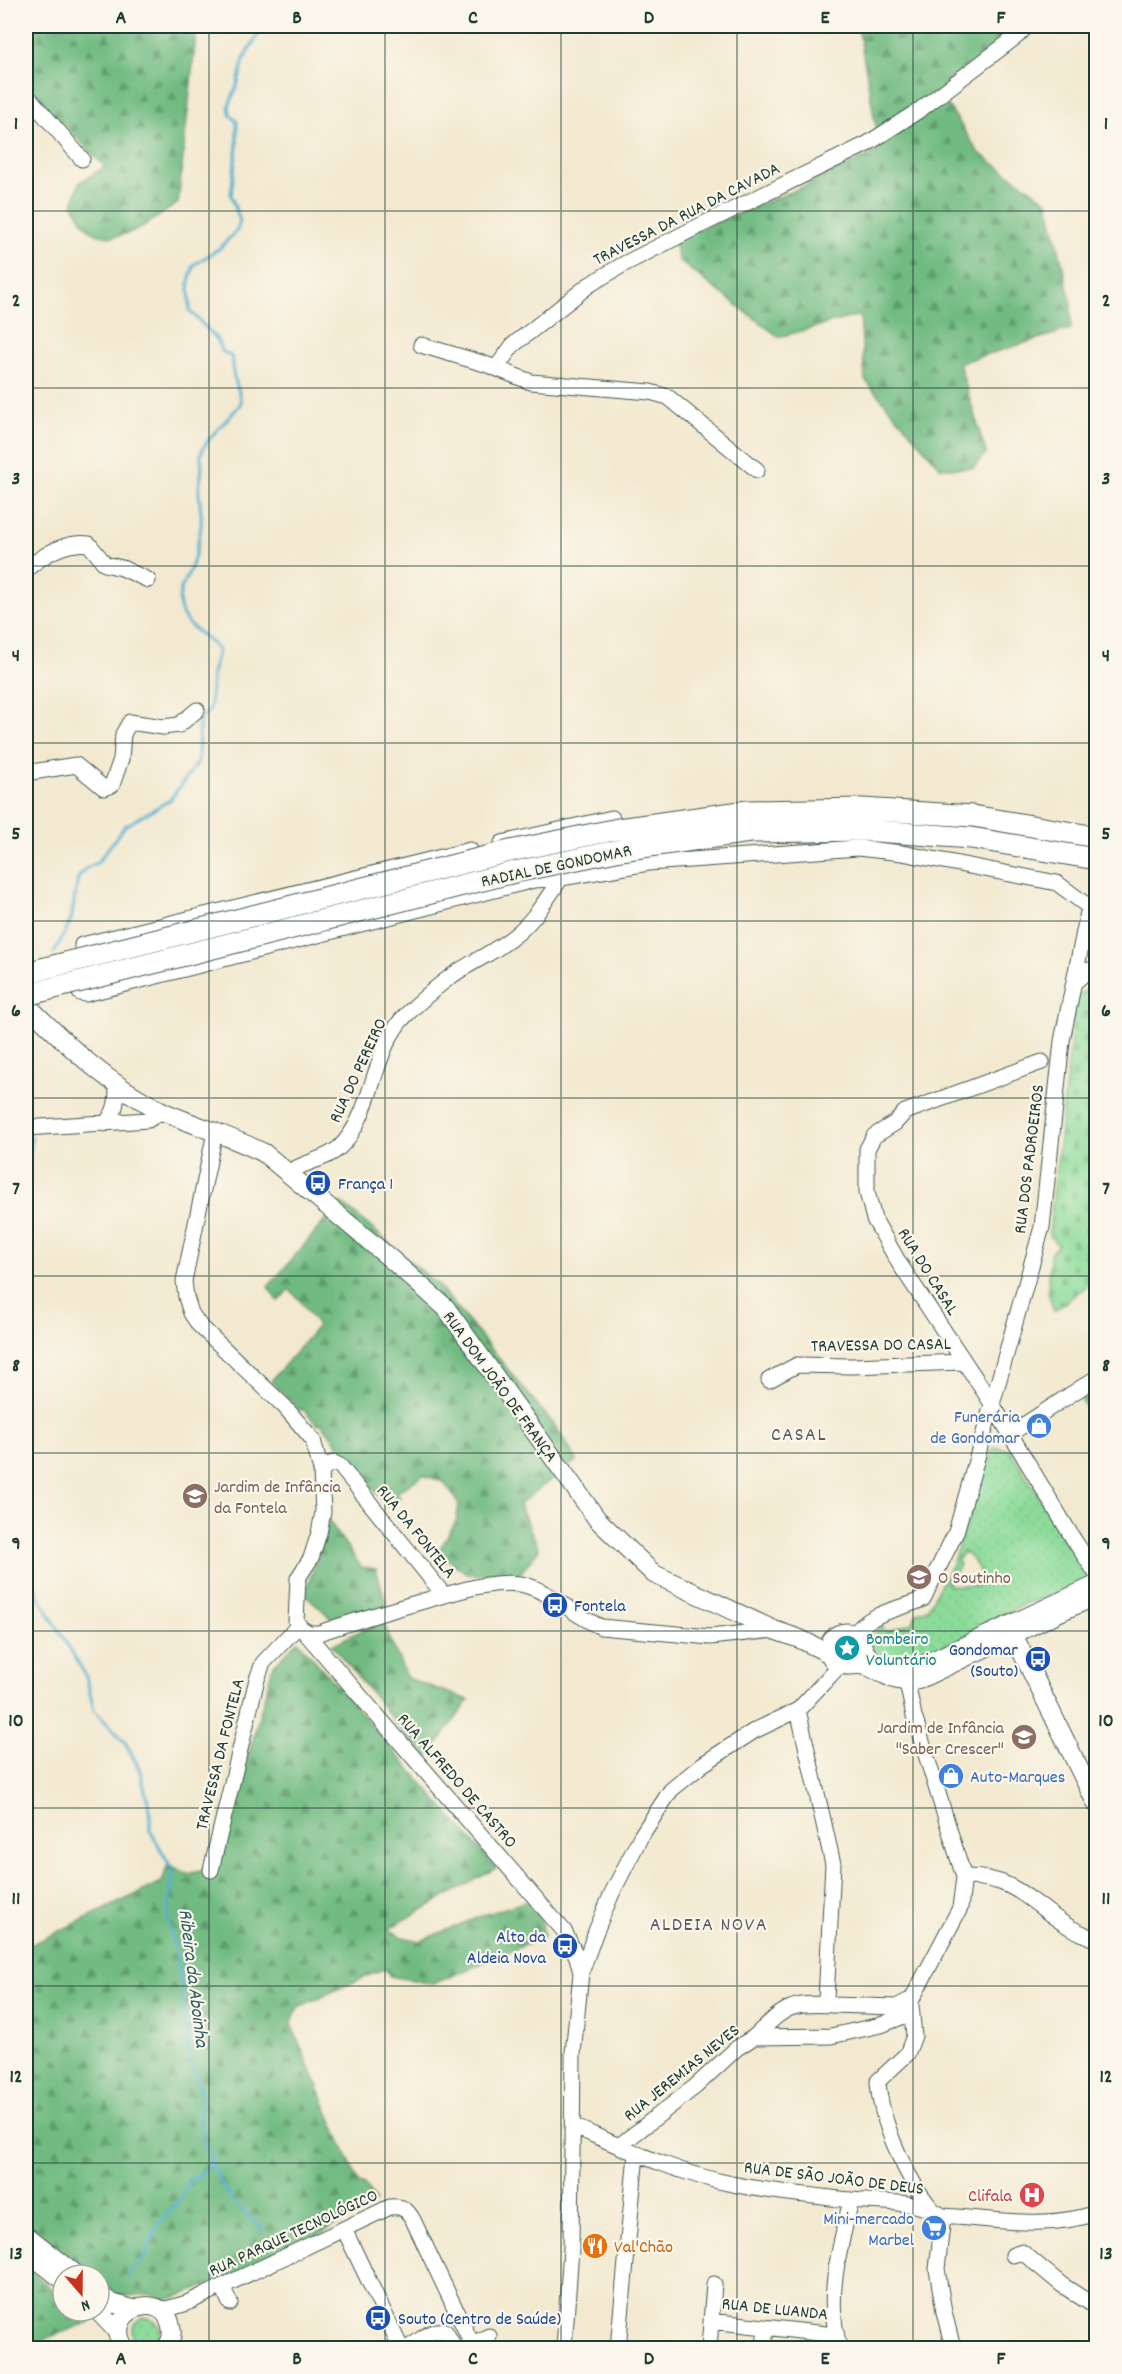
<svg xmlns="http://www.w3.org/2000/svg" width="1122" height="2374" viewBox="0 0 1122 2374" font-family="Dekko,sans-serif">
	<defs>
		<pattern id="forest-firs" width="22" height="20" patternUnits="userSpaceOnUse" patternTransform="scale(1.5)"><rect width="22" height="20" fill="#71bb82"/><path d="M5 1l3.5 6h-7zM16 11l3.5 6h-7z" fill="#5c996b"/></pattern>
		<pattern id="cemetery-stones" width="16" height="16" patternUnits="userSpaceOnUse" patternTransform="scale(1.5)"><rect width="16" height="16" fill="#8cdb9a"/><path d="M2 7V4a2 2 0 0 1 4 0v3zM10 15v-3a2 2 0 0 1 4 0v3z" fill="#78bd85"/></pattern>
		<pattern id="garden-dots" width="8" height="8" patternUnits="userSpaceOnUse" patternTransform="scale(1.5)"><rect width="8" height="8" fill="#8cdb9a"/><path d="M2 2h.1M6 6h.1" fill="none" stroke="#78bd85" stroke-width="1.8" stroke-linecap="round"/></pattern>
	</defs>
	<rect width="100%" height="100%" fill="#fbf7ec"/>
	<filter id="ink" filterUnits="userSpaceOnUse"><feTurbulence type="fractalNoise" baseFrequency=".0167" numOctaves="2"/><feDisplacementMap in="SourceGraphic" scale="12" xChannelSelector="R" yChannelSelector="G"/><feConvolveMatrix kernelMatrix="1 2 1 2 8 2 1 2 1" color-interpolation-filters="sRGB"/></filter>
	<filter id="wash" filterUnits="userSpaceOnUse"><feTurbulence type="fractalNoise" baseFrequency=".008" numOctaves="4" result="noise"/><feDisplacementMap in="SourceGraphic" scale="24" xChannelSelector="R" yChannelSelector="G"/><feGaussianBlur stdDeviation="1.35" result="paint"/><feColorMatrix in="noise" values="0 0 0 0 0 0 0 0 0 0 0 0 0 0 0 0 0 1.4 0 .05"/><feComposite in="paint" operator="in"/></filter>
	<g filter="url(#wash)">
		<rect width="100%" height="100%" fill="#f3e9d0"/>
		<path fill="url(#forest-firs)" stroke="#487c5b" stroke-width="1.5" d="M26 26H197L178 203C155 218 116 252 89 229 83 223 78 212 73 205L79 183 105 167 26 85Z
			M858 26H1016L980 62 939 91 978 152 1048 202 1071 302V329L959 363 986 453 973 468H941L865 380 860 315 779 337 679 261 673 240 805 186 880 150Z
			M341 1202 438 1285 555 1426 577 1460 519 1504 539 1549 519 1575 468 1574 438 1552 456 1522 459 1504 444 1482 423 1475 397 1492 400 1498 387 1506 321 1423 318 1425 303 1409 300 1411 271 1381 318 1326 299 1299 289 1289 278 1301 268 1287Z
			M329 1521 361 1567 376 1569 387 1606 333 1620 305 1594Z
			M382 1620 407 1678 469 1700 426 1760 332 1645Z
			M298 1641 496 1868 388 1929 402 1937 420 1941 484 1915 527 1901 542 1921 544 1937 433 1984 390 1976 385 1968 298 2007 291 2024 359 2184H363L376 2201 278 2258 218 2282 170 2299 148 2294 119 2297 99 2279V2275H94L26 2223V1947L162 1882 168 1864 188 1874 209 1869 233 1803 235 1804 273 1666Z
			M26 2266 63 2299V2311H77L90 2322 26 2346Z"/>
		<path fill="url(#cemetery-stones)" stroke="#568c67" stroke-width="1.5" d="M1094 987 1096 988V1279L1054 1311 1048 1292 1050 1254 1058 1245 1049 1235 1074 1011C1077 997 1080 991 1094 987Z
			M1096 1384V1427L1079 1395Z"/>
		<path fill="url(#garden-dots)" stroke="#568c67" stroke-width="1.5" fill-rule="evenodd" d="M994 1447 1010 1450 1091 1580 1053 1596 1026 1603 996 1618 990 1627 902 1662 880 1657 872 1649 871 1639 881 1626 886 1632 912 1623 917 1613 928 1608 952 1564ZM962 1552C974 1556 982 1574 983 1586L947 1585 960 1565 958 1561Z
			M132 2332a14 14 0 1 1 28 0a14 14 0 1 1-28 0Z"/>
		<g fill="none" stroke-linecap="round" stroke-linejoin="round">
			<path stroke="#52b0d0" stroke-width="3" d="M54 953 71 920 78 878 85 869 97 863 125 826 170 800 198 762 199 724 202 717 210 710 212 675 218 651C207 633 185 630 180 607 177 589 185 582 191 568 195 559 198 542 200 532 204 518 199 505 199 490 199 483 202 475 202 467 202 463 200 458 201 454 205 438 232 417 241 403 240 393 237 386 234 377 232 371 233 363 231 356L222 351 216 338 190 311 189 281 194 265 220 248 237 230 240 221 231 195 237 146V122L230 114 229 106 238 83 244 59 263 26
				M26 1180 32 1137
				M26 1567 38 1595 86 1676 94 1710 125 1742 139 1768 150 1809V1830L173 1871 168 1919 179 1969 190 2063 200 2083V2121L206 2146 217 2175 233 2202 263 2230
				M128 2279 134 2268 142 2263 158 2224 180 2200 189 2182 205 2171 211 2162"/>
		</g>
	</g>
	<g filter="url(#ink)">
		<g fill="none" stroke-linecap="round" stroke-linejoin="round">
			<g stroke="#3f574b" stroke-width="17">
				<path id="minor" d="M26 94 82 159
					M421 345 485 364 531 382 650 392 668 397 757 470
					M496 368 513 345 589 285 624 264 693 229 867 144 921 109 1017 36 1027 26
					M26 570C43 555 66 541 89 544L105 564 122 568 148 580
					M26 773 76 765 104 788 112 785 121 759 123 734 130 722 163 727 179 725 197 710
					M502 843 612 818 624 866
					M470 850 82 945 80 993 86 994 534 880 561 878 648 863 858 848 902 853 1057 883 1089 907
					M1075 982 1088 970 1096 978
					M1042 1062 905 1112 895 1123 874 1136 867 1149V1192L874 1219 899 1263 991 1402 1074 1540 1096 1573
					M105 1124C116 1112 117 1102 117 1086
					M26 1128 148 1120 162 1111
					M215 1132 184 1281 186 1297 191 1313 199 1325 285 1407 313 1440 321 1470 323 1512 319 1533 311 1558 298 1578 296 1622 564 1931 577 1957 581 1973
					M288 1173C304 1161 325 1161 340 1147 375 1112 371 1051 405 1016 419 1002 434 989 450 977 472 961 498 951 519 932 536 917 548 897 561 878
					M769 1380 797 1365 852 1366 963 1362
					M1010 1434 1096 1378
					M321 1472 327 1465 334 1463 340 1466 444 1595
					M301 1628 309 1633H319C357 1620 395 1609 434 1598 460 1591 491 1580 520 1584 546 1588 575 1616 601 1627L710 1637 774 1630
					M854 1635C867 1613 901 1609 923 1599L956 1532 1042 1227 1062 1041 1089 907 1096 910
					M798 1710 833 1864 826 2000 832 2005 896 2007 912 1999 960 1908 964 1877 914 1716 907 1682 912 1671
					M211 1870 257 1679 263 1663 298 1626
					M964 1877C1017 1876 1030 1904 1071 1928 1079 1932 1088 1936 1096 1940
					M911 2005 914 2036 907 2054 878 2081C880 2120 906 2179 932 2209
					M754 2037C785 2008 788 2002 832 2005
					M573 2126C624 2148 676 2173 732 2184 770 2192 811 2196 850 2200 880 2203 917 2199 943 2216 993 2219 1048 2230 1096 2213
					M619 2146 696 2086 737 2048 754 2037 831 2036 881 2025 911 2013
					M943 2216 937 2269 944 2312 953 2348
					M344 2229 401 2348
					M1013 2255 1022 2252 1062 2285 1096 2307
					M222 2286 230 2303
					M157 2308 167 2309 187 2303 390 2207C402 2206 407 2209 413 2220L474 2348
					M711 2321 835 2335
					M472 2344 489 2336
					M407 2348C420 2342 430 2328 445 2331L455 2348
					M564 2348 571 2249 573 2054 581 1973 596 1931 612 1893 641 1836 671 1790 703 1764 754 1731 798 1710 840 1665
					M618 2348 636 2154
					M709 2348 714 2284
					M764 2348 766 2327
					M840 2348C824 2300 840 2248 851 2200"/>
			</g>
			<g stroke="#3f574b" stroke-width="20">
				<path id="major" d="M26 1004C68 1046 108 1085 162 1111 195 1126 231 1136 264 1153L393 1261 446 1308 597 1519 654 1574 774 1630 800 1639 830 1654
					M1096 1585 912 1670C898 1673 881 1672 870 1659 861 1649 861 1629 842 1633 827 1636 824 1658 839 1664 847 1668 857 1663 866 1666 885 1673 895 1685 918 1680L1064 1610 1085 1601 1096 1599
					M1009 1626 1096 1803
					M26 2235 77 2275
					M26 2251 63 2280
					M99 2295 112 2303 132 2309
					M98 2311 115 2329 120 2339
					M125 2348C100 2311 163 2287 171 2326 173 2335 171 2342 166 2348"/>
			</g>
			<g stroke="#3f574b" stroke-width="23">
				<path id="highway" d="M748 811 862 809 973 816 1096 837
					M750 832 862 830 971 838 1096 859"/>
			</g>
			<use href="#minor" stroke="#fff" stroke-width="15"/>
			<use href="#major" stroke="#fff" stroke-width="18"/>
			<use href="#highway" stroke="#fff" stroke-width="21"/>
			<g stroke="#3f574b" stroke-width="23" stroke-linecap="butt">
				<path id="highway-bridge" d="M26 973 510 851 618 829 748 811
					M26 995 515 872 621 850 750 832"/>
			</g>
			<use href="#highway-bridge" stroke="#fff" stroke-width="21"/>
		</g>
	</g>
	<path fill="none" stroke="#1f3d34" stroke-width="1.5" stroke-opacity="0.55" d="M209 26V2348M385 26V2348M561 26V2348M737 26V2348M913 26V2348M26 211H1096M26 388H1096M26 566H1096M26 743H1096M26 921H1096M26 1098H1096M26 1276H1096M26 1453H1096M26 1631H1096M26 1808H1096M26 1986H1096M26 2163H1096"/>
	<defs>
		<g id="bus-disc" transform="scale(1.35)"><circle r="9.5" fill="#1a4fb4" stroke="#fbf7ec"/><path d="M-5-6H5V4H4V6H2V4H-2V6H-4V4H-5ZM-3.5-4V0h7V-4ZM-3.5 1.2v1.5H-2V1.2ZM2 1.2v1.5H3.5V1.2Z" fill="#fff"/></g>
		<g id="shop-disc" transform="scale(1.35)"><circle r="9.5" fill="#3f7fe0" stroke="#fbf7ec"/><path d="M-5-2.5h2.3a2.7 3.5 0 0 1 5.4 0H5L5.5 6h-11ZM-1.5-2.5h3a1.5 2.3 0 0 0-3 0Z" fill="#fff"/></g>
		<g id="school-disc" transform="scale(1.35)"><circle r="9.5" fill="#8d6e63" stroke="#fbf7ec"/><path d="M0-5L7-2L0 1L-7-2ZM-4 1L0 2.5L4 1V4Q0 6-4 4Z" fill="#fff"/></g>
		<g id="sight-disc" transform="scale(1.35)"><circle r="9.5" fill="#0f9aa8" stroke="#fbf7ec"/><path d="M0-6L1.8-2.2L6-1.7L2.9 1.2L3.7 5.4L0 3.3L-3.7 5.4L-2.9 1.2L-6-1.7L-1.8-2.2Z" fill="#fff"/></g>
		<g id="hospital-disc" transform="scale(1.35)"><circle r="9.5" fill="#e0444e" stroke="#fbf7ec"/><path d="M-5-5h3v3.5h4V-5h3V5h-3V1.5h-4V5h-3Z" fill="#fff"/></g>
		<g id="supermarket-disc" transform="scale(1.35)"><circle r="9.5" fill="#3f7fe0" stroke="#fbf7ec"/><path d="M-6-5.5h2.5l.6 2H6L4.5 2H-2.5L-4.4-4H-6ZM-1.5 3.2a1.3 1.3 0 1 0 .1 0ZM3 3.2a1.3 1.3 0 1 0 .1 0Z" fill="#fff"/></g>
		<g id="restaurant-disc" transform="scale(1.35)"><circle r="9.5" fill="#e8710a" stroke="#fbf7ec"/><path d="M-5-6h1v4h1v-4h1v4h1v-4h1v5L-1.5 .5V6h-2V.5L-5-1ZM5-6V6H3V1.5H1.5Q1.5-4 5-6Z" fill="#fff"/></g>
	</defs>
	<g fill-rule="evenodd">
		<use href="#bus-disc" x="318" y="1183"/>
		<use href="#shop-disc" x="1039" y="1426"/>
		<use href="#school-disc" x="195" y="1496"/>
		<use href="#school-disc" x="919" y="1577"/>
		<use href="#bus-disc" x="555" y="1605"/>
		<use href="#sight-disc" x="847" y="1648"/>
		<use href="#bus-disc" x="1038" y="1659"/>
		<use href="#school-disc" x="1024" y="1737"/>
		<use href="#shop-disc" x="951" y="1776"/>
		<use href="#bus-disc" x="565" y="1946"/>
		<use href="#hospital-disc" x="1032" y="2195"/>
		<use href="#supermarket-disc" x="934" y="2228"/>
		<use href="#restaurant-disc" x="595" y="2246"/>
		<use href="#bus-disc" x="378" y="2318"/>
	</g>
	<g text-anchor="middle" stroke-width="4.5" stroke-linejoin="round" paint-order="stroke">
		<g font-size="18" fill="#1f3d34" stroke="#fbf7ec">
			<text transform="translate(686 213) rotate(-27)" y="6">TRAVESSA DA RUA DA CAVADA</text>
			<text transform="translate(556 865) rotate(-12)" y="6">RADIAL DE GONDOMAR</text>
			<text transform="translate(357 1070) rotate(-65)" y="6">RUA DO PEREIRO</text>
			<text transform="translate(1028 1159) rotate(-83)" y="6">RUA DOS PADROEIROS</text>
			<text transform="translate(929 1271) rotate(58)" y="6">RUA DO CASAL</text>
			<text transform="translate(881 1344) rotate(-1)" y="6">TRAVESSA DO CASAL</text>
			<text transform="translate(501 1386) rotate(54)" y="6">RUA DOM JOÃO DE FRANÇA</text>
			<text transform="translate(417 1531) rotate(51)" y="6">RUA DA FONTELA</text>
			<text transform="translate(219 1754) rotate(-76)" y="6">TRAVESSA DA FONTELA</text>
			<text transform="translate(458 1780) rotate(49)" y="6">RUA ALFREDO DE CASTRO</text>
			<text transform="translate(681 2072) rotate(-39)" y="6">RUA JEREMIAS NEVES</text>
			<text transform="translate(834 2177) rotate(7)" y="6">RUA DE SÃO JOÃO DE DEUS</text>
			<text transform="translate(293 2232) rotate(-25)" y="6">RUA PARQUE TECNOLÓGICO</text>
			<text transform="translate(775 2308) rotate(6)" y="6">RUA DE LUANDA</text>
		</g>
		<g font-size="18" fill="#164399" stroke="#fbf7ec" text-anchor="start">
			<text x="338" y="1189">França 1</text>
			<text x="574" y="1611">Fontela</text>
			<text x="1018" y="1655" text-anchor="end">Gondomar<tspan x="1018" dy="21">(Souto)</tspan></text>
			<text x="546" y="1942" text-anchor="end">Alto da<tspan x="546" dy="21">Aldeia Nova</tspan></text>
			<text x="398" y="2324">Souto (Centro de Saúde)</text>
		</g>
		<g font-size="18" fill="#366cbe" stroke="#fbf7ec" text-anchor="end">
			<text x="1020" y="1422">Funerária<tspan x="1020" dy="21">de Gondomar</tspan></text>
			<text x="970" y="1782" text-anchor="start">Auto-Marques</text>
			<text x="914" y="2224">Mini-mercado<tspan x="914" dy="21">Marbel</tspan></text>
		</g>
		<g font-size="18" fill="#785e54" stroke="#fbf7ec" text-anchor="start">
			<text x="214" y="1492">Jardim de Infância<tspan x="214" dy="21">da Fontela</tspan></text>
			<text x="938" y="1583">O Soutinho</text>
			<text x="1004" y="1733" text-anchor="end">Jardim de Infância<tspan x="1004" dy="21">"Saber Crescer"</tspan></text>
		</g>
		<g font-size="18" fill="#0d838f" stroke="#fbf7ec" text-anchor="start">
			<text x="866" y="1644">Bombeiro<tspan x="866" dy="21">Voluntário</tspan></text>
		</g>
		<g font-size="18" fill="#be3a42" stroke="#fbf7ec" text-anchor="end">
			<text x="1012" y="2201">Clifala</text>
		</g>
		<g font-size="18" fill="#c56008" stroke="#fbf7ec" text-anchor="start">
			<text x="614" y="2252">Val'Chão</text>
		</g>
		<g font-size="20" letter-spacing="1.5" fill="#5d5c63" stroke="#fbf7ec">
			<text x="799" y="1440">CASAL</text>
			<text x="709" y="1930">ALDEIA NOVA</text>
		</g>
		<g font-size="20" font-style="italic" fill="#2e6063" stroke="#fbf7ec">
			<text transform="translate(195 1978) rotate(83)" y="7">Ribeira da Aboinha</text>
		</g>
	</g>
	<rect width="1122" height="2374" fill="none" stroke="#fbf7ec" stroke-width="66"/>
	<g transform="translate(81 2293) rotate(160)"><circle r="28" fill="#fbf7ec" stroke="#a3ada2" stroke-width="1.5"/>
	<path d="M0-4.5L10 22L0 15L-10 22Z" fill="#c8321e"/>
	<text y="-9" font-size="16" font-weight="bold" text-anchor="middle" fill="#1f3d34">N</text>
	</g>
	<rect x="33" y="33" width="1056" height="2308" fill="none" stroke="#1f3d34" stroke-width="2"/>
	<g font-size="20" text-anchor="middle" font-weight="bold" fill="#1f3d34">
		<text x="121" y="23">A</text>
		<text x="297" y="23">B</text>
		<text x="473" y="23">C</text>
		<text x="649" y="23">D</text>
		<text x="825" y="23">E</text>
		<text x="1001" y="23">F</text>
		<text x="16" y="129">1</text>
		<text x="1106" y="129">1</text>
		<text x="16" y="306">2</text>
		<text x="1106" y="306">2</text>
		<text x="16" y="484">3</text>
		<text x="1106" y="484">3</text>
		<text x="16" y="661">4</text>
		<text x="1106" y="661">4</text>
		<text x="16" y="839">5</text>
		<text x="1106" y="839">5</text>
		<text x="16" y="1016">6</text>
		<text x="1106" y="1016">6</text>
		<text x="16" y="1194">7</text>
		<text x="1106" y="1194">7</text>
		<text x="16" y="1371">8</text>
		<text x="1106" y="1371">8</text>
		<text x="16" y="1549">9</text>
		<text x="1106" y="1549">9</text>
		<text x="16" y="1726">10</text>
		<text x="1106" y="1726">10</text>
		<text x="16" y="1904">11</text>
		<text x="1106" y="1904">11</text>
		<text x="16" y="2082">12</text>
		<text x="1106" y="2082">12</text>
		<text x="16" y="2259">13</text>
		<text x="1106" y="2259">13</text>
		<text x="121" y="2364">A</text>
		<text x="297" y="2364">B</text>
		<text x="473" y="2364">C</text>
		<text x="649" y="2364">D</text>
		<text x="825" y="2364">E</text>
		<text x="1001" y="2364">F</text>
	</g>
</svg>
